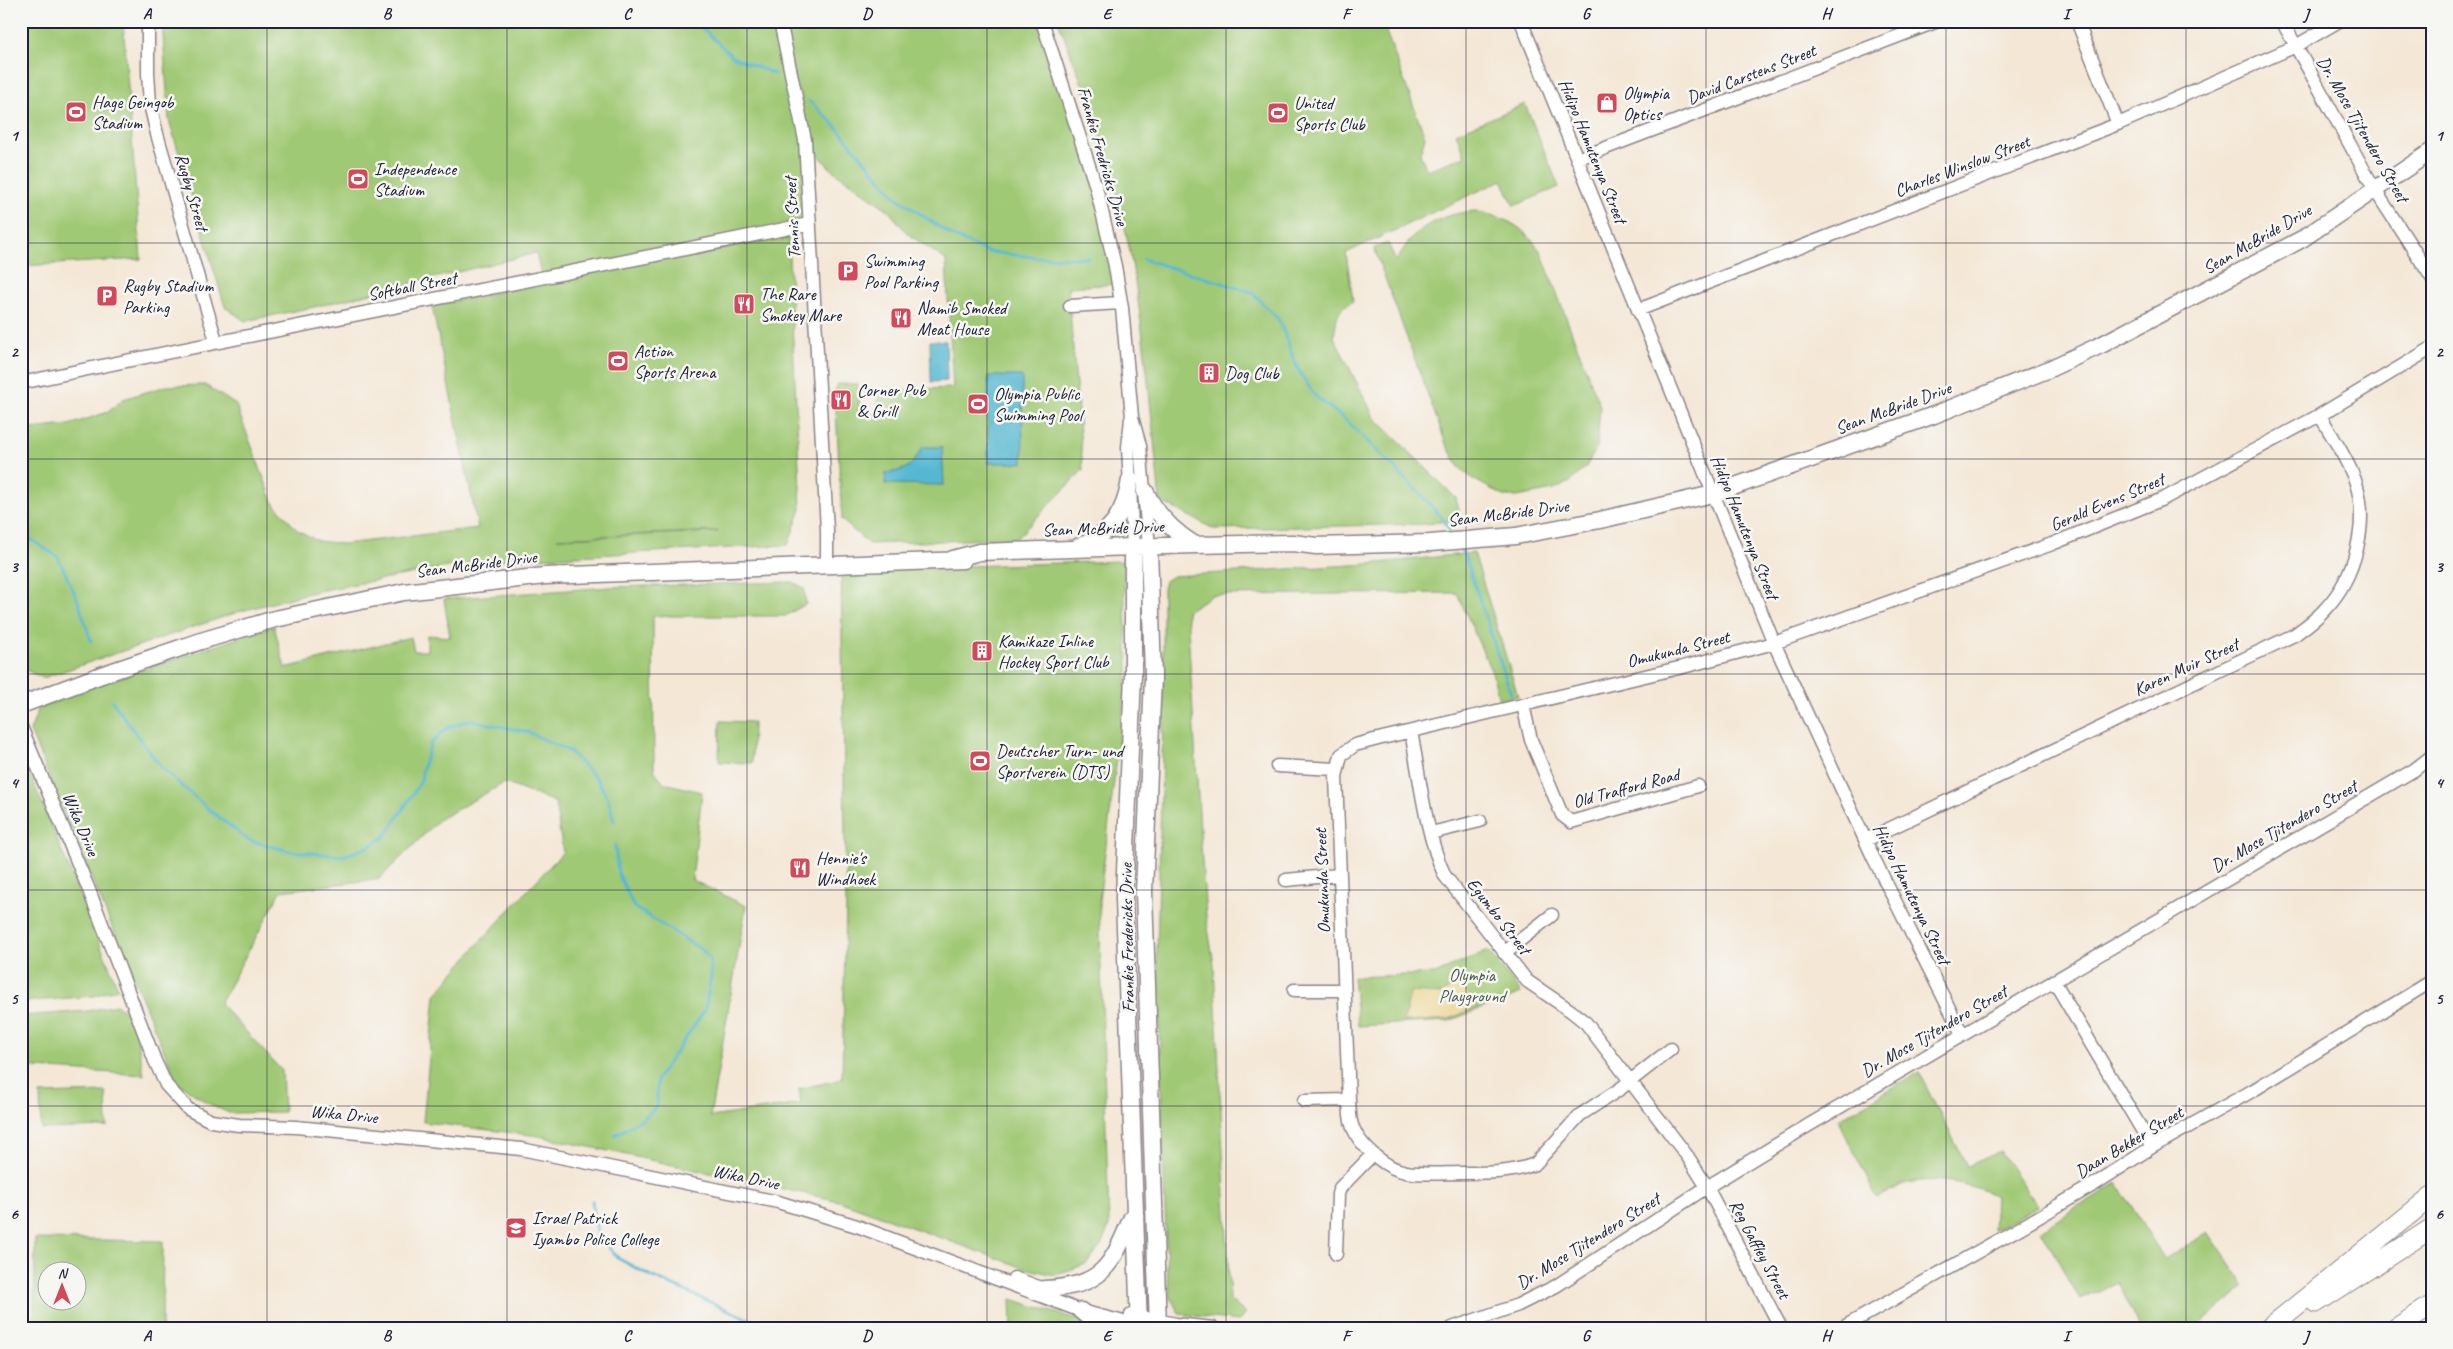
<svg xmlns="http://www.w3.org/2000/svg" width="2453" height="1349" viewBox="0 0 2453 1349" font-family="Caveat,sans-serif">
	<rect width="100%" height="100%" fill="#f6f6f2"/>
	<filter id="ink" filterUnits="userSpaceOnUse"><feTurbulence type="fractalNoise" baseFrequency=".02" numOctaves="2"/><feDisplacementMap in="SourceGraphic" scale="10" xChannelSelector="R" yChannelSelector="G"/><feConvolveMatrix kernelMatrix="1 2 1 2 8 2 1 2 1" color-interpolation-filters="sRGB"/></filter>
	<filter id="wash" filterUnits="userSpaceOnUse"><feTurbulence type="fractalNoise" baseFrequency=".0096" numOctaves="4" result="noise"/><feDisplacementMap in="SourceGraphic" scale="20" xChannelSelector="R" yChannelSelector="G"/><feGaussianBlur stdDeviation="1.12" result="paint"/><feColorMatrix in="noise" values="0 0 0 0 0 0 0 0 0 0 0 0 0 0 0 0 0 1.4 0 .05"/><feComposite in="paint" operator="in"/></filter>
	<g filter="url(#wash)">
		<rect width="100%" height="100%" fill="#f4e7d6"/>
		<path fill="#a0c975" stroke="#617658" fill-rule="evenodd" d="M21 21H123L141 259 21 266Z
			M162 21H1039L1091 170 1118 284 1068 287 1083 470 1017 538 869 544 842 520 835 391 838 384H858L860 415 879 414 878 391 953 388 946 260 908 234 887 209 831 169 806 141 809 224 542 279 536 253 314 307 245 321 225 307 169 120Z
			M1058 21H1382L1425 137 1420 154 1427 170 1465 156 1456 133 1525 104 1559 187 1514 206 1502 180 1346 253 1353 301 1343 307 1337 317 1334 337 1374 417 1456 498 1461 519 1426 524 1214 529 1160 501C1148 387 1141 271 1108 160 1094 113 1076 67 1058 21Z
			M1475 211C1507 218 1522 225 1541 252L1600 406 1597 447 1586 467 1570 482 1553 490 1517 497 1504 496 1473 479 1459 467 1446 444 1374 248 1388 243 1396 262C1412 229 1438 214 1475 211Z
			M788 236 801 509 788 545 480 561 313 592 238 612 43 678 21 668V430L69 425 108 412 123 399 166 386 205 385 236 405 273 502 297 530 318 541 344 544 478 528 432 306 646 261ZM718 531V532L557 538Z
			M1474 553 1518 696 1499 700 1493 675 1457 593 1212 595 1187 611 1201 847 1206 916 1214 965 1230 1300 1246 1314 1239 1321 1179 1314 1171 1298 1167 1272 1157 953 1163 717V589L1165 581 1173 576 1369 564Z
			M1123 561 1128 670 1099 901 1109 1226 1101 1246 1086 1264 1055 1275 1024 1268 839 1201 539 1136 423 1122 435 995 479 943 563 852 555 802 504 783 440 819 379 879 281 891 220 1003 282 1071 284 1112 229 1113 207 1103 177 1082 30 731 39 708 106 682 274 626 285 668 411 637 414 651H427V635L450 637 444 599 610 587 793 582 804 588 806 604 785 616H653L654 770 664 783 702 792 692 880 746 906 710 1117 801 1104 799 1089 842 1079 846 906 841 570Z
			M720 721 753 722 752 763 719 762Z
			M21 755 23 757 118 988 94 996 21 1002Z
			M1488 951 1521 993 1449 1021 1358 1026 1353 977 1435 974Z
			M116 1005C138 1013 139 1055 144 1075L21 1067V1016L88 1011Z
			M1919 1072 1967 1166 2000 1151 2038 1207 1993 1230 1995 1196C1970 1182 1932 1176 1904 1184 1895 1187 1885 1194 1877 1198L1838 1120Z
			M106 1092 107 1127 41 1129 40 1094Z
			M2117 1183 2165 1260 2208 1232 2245 1286 2195 1328H2139L2117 1282 2080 1300 2041 1230Z
			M35 1239 163 1241 162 1328H34ZM48 1272H78V1302H48Z
			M1011 1299 1083 1321 1087 1328H1012Z"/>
		<path fill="#eeda9e" stroke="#887e6c" d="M1460 982 1477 1007 1449 1019 1404 1022 1410 992 1441 994Z"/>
		<path fill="#54b8d2" stroke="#3b6d86" d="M930 341H946L947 381 931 382Z
			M988 376H1022L1023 463H988Z
			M923 447H942L944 485 885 484 886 473C910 470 911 466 923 447Z"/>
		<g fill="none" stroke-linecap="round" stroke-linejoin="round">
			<path stroke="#54b8d2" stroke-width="3" d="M695 21 733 57 774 74
				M809 101 832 122 896 197 951 235 988 252 1034 257 1088 258
				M1143 259 1252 292 1279 320 1297 368 1315 396 1347 421 1421 495 1444 520 1450 531
				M21 533 58 557 78 601 91 641
				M1461 550 1466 559 1511 694
				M112 701 161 767 207 808 248 840 289 851 343 856 368 847 383 838 391 828 421 781 422 771 431 743 447 728 470 720 528 732 569 751 596 778 608 798 614 821
				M615 845 618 873 634 907 702 950 710 959 711 976 705 1010 657 1079V1106L643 1119 615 1135
				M592 1201 598 1236 619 1259 651 1276 769 1328"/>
		</g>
	</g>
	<g filter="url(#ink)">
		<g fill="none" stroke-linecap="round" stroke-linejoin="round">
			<g stroke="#8b8488" stroke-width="15">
				<path id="minor" d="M148 21V73L150 104 157 134 216 341
					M780 21 805 140 827 530V565
					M1042 21 1096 187 1115 266 1122 308 1132 417 1140 446 1149 547
					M1521 21 1774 643 1874 859 1962 1034
					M2077 21 2118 124
					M2282 21 2375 190 2432 278
					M1577 159 1938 21
					M1070 306 1121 303
					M1638 310 2118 124 2296 46 2339 21
					M21 383C283 327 547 278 809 224
					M1131 419 1128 447 1133 547
					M1523 705 1531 740 1562 815 1571 822 1698 786
					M21 727 87 885 155 1061 166 1085 188 1109 211 1121 239 1125 296 1127 521 1149 778 1202 857 1226 1081 1311 1147 1328
					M1411 732C1420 777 1425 834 1445 876L1527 981 1571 1011 1586 1023 1688 1157 1707 1187 1781 1328
					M1277 766 1336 769
					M1431 833 1480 821
					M1866 840 2294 635C2305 627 2317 619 2326 608 2355 577 2369 524 2356 483 2348 459 2332 437 2320 415
					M1286 880 1338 875
					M1504 953 1552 915
					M2054 981 2152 1147
					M1294 990H1344
					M1671 1049 1620 1089 1580 1115 1535 1164C1512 1173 1488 1173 1463 1173 1445 1173 1425 1175 1406 1172 1387 1169 1362 1148 1354 1130 1349 1121 1350 1110 1349 1100L1336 777 1341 755 1355 745 1378 739 1683 667 1774 643 2052 544 2163 499 2320 415 2432 348
					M1304 1101 1349 1100
					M1336 1254 1338 1194 1340 1188 1373 1154
					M1014 1278 1052 1292
					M1131 1315 1176 1324 1213 1328
					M1452 1328 1518 1305 1556 1286 1707 1187 1809 1125 2414 770 2432 756
					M1842 1328 2020 1228 2098 1182 2152 1147 2252 1091 2432 981"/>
			</g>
			<g stroke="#8b8488" stroke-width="19">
				<path id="major" d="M1145 491C1156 514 1172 531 1195 545
					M1078 547C1110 535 1125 514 1130 480
					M1133 547V674L1124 898 1139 1328
					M1149 547 1153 677 1144 892 1158 1328
					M953 559 979 552 1195 545 1293 543 1316 546 1430 543 1516 536 1600 520 1713 494 1934 415 2047 370 2103 344 2302 239 2432 151
					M21 705 104 674 201 641 275 619 404 592 545 576 963 560
					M1044 1289C1103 1286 1111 1267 1132 1217
					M1081 1311 1101 1328"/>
			</g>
			<g stroke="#8b8488" stroke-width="21">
				<path id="highway" d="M2316 1303 2432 1228
					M2269 1328 2432 1196
					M2396 1328 2432 1305"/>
			</g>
			<use href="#minor" stroke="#fff" stroke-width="12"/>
			<use href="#major" stroke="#fff" stroke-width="16"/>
			<use href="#highway" stroke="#fff" stroke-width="19"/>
		</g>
	</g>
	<path fill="none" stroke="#22223b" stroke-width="1" stroke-opacity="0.55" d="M267 21V1328M507 21V1328M747 21V1328M987 21V1328M1226 21V1328M1466 21V1328M1706 21V1328M1946 21V1328M2186 21V1328M21 243H2432M21 459H2432M21 674H2432M21 890H2432M21 1106H2432"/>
	<defs>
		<g id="shop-square" transform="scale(1.125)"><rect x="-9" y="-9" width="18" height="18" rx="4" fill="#d1495b" stroke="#f6f6f2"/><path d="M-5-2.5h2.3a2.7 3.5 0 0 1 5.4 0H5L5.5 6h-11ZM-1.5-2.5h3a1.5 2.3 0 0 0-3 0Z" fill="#fff"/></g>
		<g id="stadium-square" transform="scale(1.125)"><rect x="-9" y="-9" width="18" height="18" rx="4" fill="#d1495b" stroke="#f6f6f2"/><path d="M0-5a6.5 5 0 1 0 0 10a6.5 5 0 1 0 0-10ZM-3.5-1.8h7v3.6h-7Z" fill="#fff"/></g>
		<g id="parking-square" transform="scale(1.125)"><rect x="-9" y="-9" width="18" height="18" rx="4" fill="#d1495b" stroke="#f6f6f2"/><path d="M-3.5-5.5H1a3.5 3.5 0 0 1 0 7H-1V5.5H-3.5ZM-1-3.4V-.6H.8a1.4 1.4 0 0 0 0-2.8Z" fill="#fff"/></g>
		<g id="restaurant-square" transform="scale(1.125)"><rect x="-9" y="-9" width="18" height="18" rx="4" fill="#d1495b" stroke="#f6f6f2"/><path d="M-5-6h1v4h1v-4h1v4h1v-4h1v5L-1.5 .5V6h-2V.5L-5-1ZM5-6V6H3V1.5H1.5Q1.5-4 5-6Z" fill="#fff"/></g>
		<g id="building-square" transform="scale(1.125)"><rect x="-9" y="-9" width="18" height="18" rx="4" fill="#d1495b" stroke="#f6f6f2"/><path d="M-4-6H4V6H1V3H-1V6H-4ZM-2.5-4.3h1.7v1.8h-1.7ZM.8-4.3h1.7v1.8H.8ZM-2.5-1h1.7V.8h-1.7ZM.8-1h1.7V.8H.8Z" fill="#fff"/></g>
		<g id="university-square" transform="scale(1.125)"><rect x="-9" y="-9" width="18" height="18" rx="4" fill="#d1495b" stroke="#f6f6f2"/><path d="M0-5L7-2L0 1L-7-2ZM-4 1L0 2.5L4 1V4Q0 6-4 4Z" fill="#fff"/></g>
	</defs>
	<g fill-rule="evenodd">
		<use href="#shop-square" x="1607" y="103"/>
		<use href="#stadium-square" x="76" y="112"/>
		<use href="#stadium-square" x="1278" y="113"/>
		<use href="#stadium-square" x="358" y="179"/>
		<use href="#parking-square" x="848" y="271"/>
		<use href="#parking-square" x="107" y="296"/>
		<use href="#restaurant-square" x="744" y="304"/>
		<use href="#restaurant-square" x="901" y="318"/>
		<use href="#stadium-square" x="618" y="361"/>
		<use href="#building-square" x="1209" y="373"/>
		<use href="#restaurant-square" x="841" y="400"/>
		<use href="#stadium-square" x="978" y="404"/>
		<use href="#building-square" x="982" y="651"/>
		<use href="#stadium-square" x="980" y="761"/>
		<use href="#restaurant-square" x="800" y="868"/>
		<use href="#university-square" x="516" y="1228"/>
	</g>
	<g text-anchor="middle" stroke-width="5" stroke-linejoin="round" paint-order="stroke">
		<g font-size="18" fill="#22223b" stroke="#f6f6f2">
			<text transform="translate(1751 74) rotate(-21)" y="6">David Carstens Street</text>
			<text transform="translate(2363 129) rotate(60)" y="6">Dr. Mose Tjitendero Street</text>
			<text transform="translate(1593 151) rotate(68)" y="6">Hidipo Hamutenya Street</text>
			<text transform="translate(1103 156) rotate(74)" y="6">Frankie Fredricks Drive</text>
			<text transform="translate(1962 166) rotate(-21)" y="6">Charles Winslow Street</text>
			<text transform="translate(192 192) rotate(74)" y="6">Rugby Street</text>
			<text transform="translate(792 218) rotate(-93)" y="6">Tennis Street</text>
			<text transform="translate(2257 239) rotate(-30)" y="6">Sean McBride Drive</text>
			<text transform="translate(412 286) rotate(-11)" y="6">Softball Street</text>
			<text transform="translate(1893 408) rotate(-20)" y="6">Sean McBride Drive</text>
			<text transform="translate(2107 502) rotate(-23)" y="6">Gerald Evens Street</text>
			<text transform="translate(1508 513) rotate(-7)" y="6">Sean McBride Drive</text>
			<text transform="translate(1745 527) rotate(68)" y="6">Hidipo Hamutenya Street</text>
			<text transform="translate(1103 528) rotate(-2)" y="6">Sean McBride Drive</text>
			<text transform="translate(476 564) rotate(-7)" y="6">Sean McBride Drive</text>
			<text transform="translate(1678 649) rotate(-14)" y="6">Omukunda Street</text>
			<text transform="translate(2186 667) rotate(-25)" y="6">Karen Muir Street</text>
			<text transform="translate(1626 788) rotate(-15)" y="6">Old Trafford Road</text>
			<text transform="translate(81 824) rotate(67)" y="6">Wika Drive</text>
			<text transform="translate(2284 826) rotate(-30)" y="6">Dr. Mose Tjitendero Street</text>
			<text transform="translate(1322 881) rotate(-92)" y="6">Omukunda Street</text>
			<text transform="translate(1912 894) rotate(64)" y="6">Hidipo Hamutenya Street</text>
			<text transform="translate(1499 916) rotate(52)" y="6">Egumbo Street</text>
			<text transform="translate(1127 938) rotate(-91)" y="6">Frankie Fredericks Drive</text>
			<text transform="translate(1934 1031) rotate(-30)" y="6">Dr. Mose Tjitendero Street</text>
			<text transform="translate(344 1114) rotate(6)" y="6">Wika Drive</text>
			<text transform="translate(2129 1142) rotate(-31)" y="6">Daan Bekker Street</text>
			<text transform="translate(746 1177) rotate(12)" y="6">Wika Drive</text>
			<text transform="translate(1588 1241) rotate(-32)" y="6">Dr. Mose Tjitendero Street</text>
			<text transform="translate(1760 1249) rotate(62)" y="6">Reg Gaffley Street</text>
		</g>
		<g font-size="18" fill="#22223b" stroke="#f6f6f2" text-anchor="start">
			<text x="1623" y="99">Olympia<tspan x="1623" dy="21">Optics</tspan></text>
			<text x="92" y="108">Hage Geingob<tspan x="92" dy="21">Stadium</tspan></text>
			<text x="1294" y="109">United<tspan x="1294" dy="21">Sports Club</tspan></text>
			<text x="374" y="175">Independence<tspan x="374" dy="21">Stadium</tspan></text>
			<text x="864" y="267">Swimming<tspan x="864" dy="21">Pool Parking</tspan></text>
			<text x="123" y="292">Rugby Stadium<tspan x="123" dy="21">Parking</tspan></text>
			<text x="760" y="300">The Rare<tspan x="760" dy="21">Smokey Mare</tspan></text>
			<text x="917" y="314">Namib Smoked<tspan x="917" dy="21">Meat House</tspan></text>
			<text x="634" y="357">Action<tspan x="634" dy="21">Sports Arena</tspan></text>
			<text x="1225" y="379">Dog Club</text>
			<text x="857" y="396">Corner Pub<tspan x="857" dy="21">&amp; Grill</tspan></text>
			<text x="994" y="400">Olympia Public<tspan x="994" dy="21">Swimming Pool</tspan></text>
			<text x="998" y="647">Kamikaze Inline<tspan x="998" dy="21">Hockey Sport Club</tspan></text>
			<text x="996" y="757">Deutscher Turn- und<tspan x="996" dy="21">Sportverein (DTS)</tspan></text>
			<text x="816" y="864">Hennie's<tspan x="816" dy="21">Windhoek</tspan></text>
			<text x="532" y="1224">Israel Patrick<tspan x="532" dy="21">Iyambo Police College</tspan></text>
		</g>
		<g font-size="18" fill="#4e5c4f" stroke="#f6f6f2">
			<text x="1472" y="981">Olympia<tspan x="1472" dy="21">Playground</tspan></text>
		</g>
	</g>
	<rect width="2453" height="1349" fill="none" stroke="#f6f6f2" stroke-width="55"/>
	<g transform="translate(62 1286)"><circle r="24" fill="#f6f6f2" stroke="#a1a1a9"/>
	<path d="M0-4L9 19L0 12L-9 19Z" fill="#d1495b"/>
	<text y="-8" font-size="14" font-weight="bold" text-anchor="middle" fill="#22223b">N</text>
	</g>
	<rect x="28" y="28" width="2398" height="1294" fill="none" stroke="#22223b" stroke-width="2"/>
	<g font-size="16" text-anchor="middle" font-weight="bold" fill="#22223b">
		<text x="147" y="19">A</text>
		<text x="387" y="19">B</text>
		<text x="627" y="19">C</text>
		<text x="867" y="19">D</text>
		<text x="1107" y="19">E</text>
		<text x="1346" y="19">F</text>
		<text x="1586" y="19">G</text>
		<text x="1826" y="19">H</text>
		<text x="2066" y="19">I</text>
		<text x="2306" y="19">J</text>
		<text x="14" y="141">1</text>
		<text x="2439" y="141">1</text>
		<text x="14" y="357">2</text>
		<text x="2439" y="357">2</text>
		<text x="14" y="572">3</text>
		<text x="2439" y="572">3</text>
		<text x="14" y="788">4</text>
		<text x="2439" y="788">4</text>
		<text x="14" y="1004">5</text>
		<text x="2439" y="1004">5</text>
		<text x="14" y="1219">6</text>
		<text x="2439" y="1219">6</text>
		<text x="147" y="1341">A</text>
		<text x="387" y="1341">B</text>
		<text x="627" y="1341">C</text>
		<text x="867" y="1341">D</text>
		<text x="1107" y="1341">E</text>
		<text x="1346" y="1341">F</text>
		<text x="1586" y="1341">G</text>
		<text x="1826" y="1341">H</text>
		<text x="2066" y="1341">I</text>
		<text x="2306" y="1341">J</text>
	</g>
</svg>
